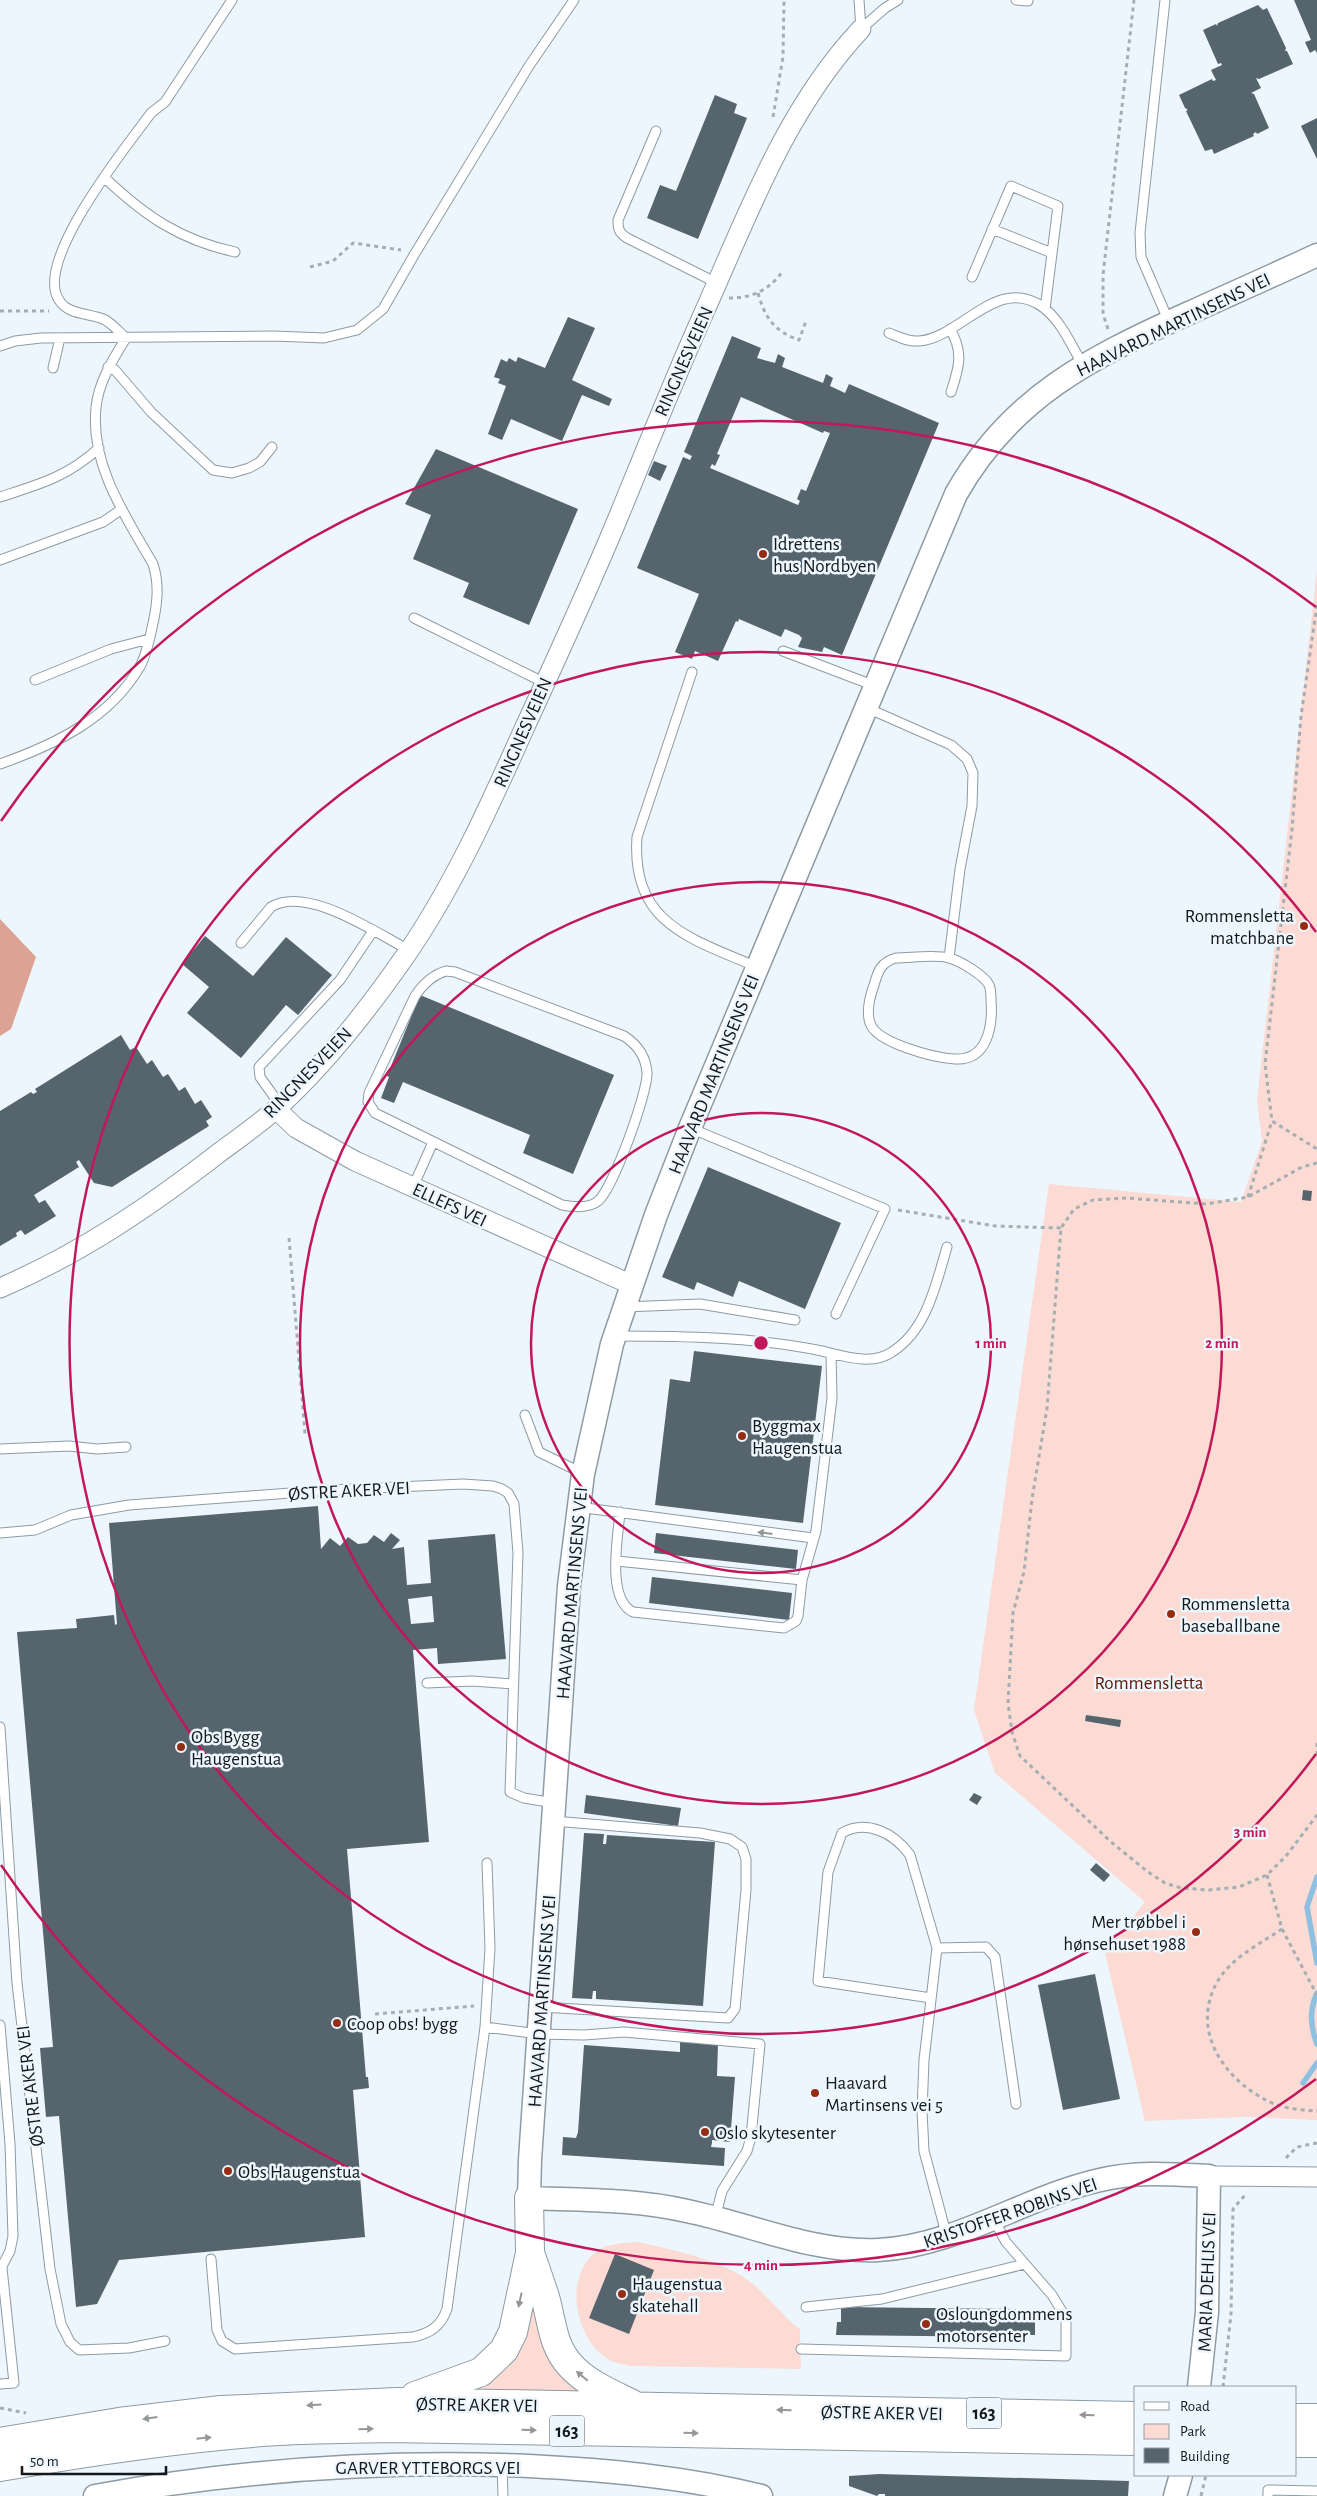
<svg xmlns="http://www.w3.org/2000/svg" width="1317" height="2496" viewBox="0 0 1317 2496" font-family="'Alegreya Sans',sans-serif">
	<rect width="100%" height="100%" fill="#edf6fd"/>
	<path fill="#fbdbd3" d="M1317 570V2120L1246 2117 1145 2121 1105 1953 1145 1902 995 1773 974 1710 1049 1184 1241 1202 1262 1141 1257 1100Z
		M638 2242C673 2250 725 2260 753 2284 770 2298 782 2316 800 2329L801 2369 630 2366C624 2364 616 2363 611 2361 575 2342 562 2276 597 2251 608 2243 625 2243 638 2242Z
		M533 2300 588 2393 466 2390Z"/>
	<path fill="#dca395" d="M0 919 36 957 11 1029 0 1036Z"/>
	<g fill="none" stroke-linecap="round" stroke-linejoin="round">
		<path stroke="#8dc0e1" stroke-width="5.5" d="M1317 1877 1307 1907 1317 1963
			M1317 1993C1309 2010 1310 2026 1317 2044
			M1303 2083 1317 2063"/>
	</g>
	<path fill="#56646d" fill-rule="evenodd" d="M1294 0H1317V53L1315 50 1310 53 1305 42 1311 40Z
		M1258 5 1263 10 1267 8 1286 48 1285 51H1287L1293 64 1259 79 1256 78 1261 88 1251 93 1254 94 1269 128 1257 134 1256 132 1253 134 1254 136 1214 154 1212 149 1205 151 1186 111 1188 110 1185 108 1179 95 1212 79 1213 81 1216 80 1211 70 1222 65 1221 63 1218 64 1203 30 1216 24 1217 26 1218 23Z
		M715 95 737 104 734 113 747 118 698 239 647 218 660 185 676 191Z
		M1317 118V159L1301 126Z
		M568 317 595 328 572 380 612 399 609 406 582 395 562 441 511 419 502 440 488 434 506 386 498 383 500 379 494 377 501 359 507 362 509 358 516 362 518 357 545 368Z
		M732 336 761 348 757 358 775 363 778 354 785 358 782 367 823 383 826 374 833 378 830 386 845 393 849 384 939 423 842 655 824 647 822 652 798 647 802 638 799 635 785 629 781 637 739 619 738 622 736 621 718 661 695 651 692 659 675 652 699 594 637 568 683 457 690 460 692 456 684 452ZM741 397 823 433 824 431 830 433 806 491 801 489 797 499 800 501 798 505 710 468 712 464 715 466 720 455 717 454Z
		M436 449 578 509 529 625 463 597 469 583 413 559 431 515 405 504Z
		M654 461 667 466 660 481 648 475Z
		M205 936 253 976 286 937 332 975 298 1015 286 1005 241 1058 187 1013 209 987 182 964Z
		M420 995 614 1075 573 1174 523 1153 530 1135 403 1082 394 1103 381 1098 389 1077 387 1076Z
		M121 1035 130 1050 136 1047 147 1064 152 1060 163 1077 168 1074 179 1091 185 1087 195 1104 201 1100 212 1117 206 1121 209 1126 112 1187 94 1183 79 1160 76 1162 79 1167 34 1195 39 1203 45 1200 56 1216 25 1235 21 1230 16 1233 17 1236 0 1246V1111L31 1092 33 1094 37 1092 35 1089Z
		M708 1167 841 1223 805 1309 739 1281 733 1297 697 1282 694 1290 662 1277Z
		M1303 1190 1312 1191 1311 1201 1302 1200Z
		M694 1351 822 1366 803 1523 655 1505 670 1379 690 1382Z
		M318 1506 321 1549 330 1538 340 1546 348 1537 358 1544 367 1543 374 1535 384 1542 391 1533 400 1540 392 1549 404 1547 407 1585 431 1583 428 1540 495 1534 506 1659 438 1664 437 1648 413 1650 429 1842 347 1849 366 2077H368L369 2088 353 2090 365 2237 119 2260 97 2304 76 2307 59 2116 46 2117 40 2048 53 2047 17 1632 77 1628 76 1619 114 1615 115 1625 117 1624 109 1523ZM432 1596 434 1622 411 1624 408 1599Z
		M656 1533 798 1550 796 1569 654 1553Z
		M652 1577 792 1593 789 1620 649 1603Z
		M1086 1715 1121 1720 1120 1727 1085 1721Z
		M974 1793 982 1797 977 1805 969 1800Z
		M586 1795 681 1808 678 1826 584 1813Z
		M584 1833 604 1834 603 1844H606L607 1835 715 1842 703 2006 596 1999V1991H593L592 1999 572 1998Z
		M1096 1863 1110 1875 1104 1882 1090 1870Z
		M1095 1974 1120 2099 1063 2110 1038 1985Z
		M680 2042 718 2044 717 2076 735 2077 730 2142 712 2140V2143L711 2147 725 2148 724 2166 562 2155 563 2137 576 2138 578 2132 584 2045 680 2052Z
		M615 2254 654 2270 629 2334 589 2318Z
		M841 2307 1016 2309V2314H1035V2335H1008V2337L836 2335 837 2322H841Z
		M879 2474 1129 2481 1128 2496H885V2494H879L877 2496 849 2486V2476Z"/>
	<g fill="none" stroke-linecap="round" stroke-linejoin="round">
		<g stroke="#8c9ba5" stroke-width="11">
			<path id="service" d="M859 0 861 29
				M1016 0 1028 1
				M1165 0 1140 233 1141 257 1169 322
				M861 29 885 8 898 0
				M656 131 618 220C618 229 619 233 627 238L717 283
				M105 178C145 216 180 240 235 252
				M992 229 1052 253
				M972 277 1011 186 1058 206 1045 309
				M950 329C964 352 959 368 951 392
				M889 333C899 337 908 342 919 341 961 338 998 273 1044 308 1062 322 1072 347 1083 365
				M0 346 15 341 41 338 274 336 324 338 357 330 383 309 414 255 529 66 574 0
				M108 367 115 370 151 412 213 470 232 473 249 468 260 462 272 447
				M53 368 60 338
				M0 497C40 484 67 477 99 448
				M0 560 103 522 122 509
				M414 618 545 683
				M783 651 875 686
				M692 672 637 837C631 924 690 938 757 967
				M35 680 111 649 149 639
				M867 708 951 745 967 759 973 773 972 806 960 869 949 958
				M0 764C54 745 109 719 139 668 146 657 149 641 152 628 157 606 160 586 153 564 126 517 90 465 96 408 98 383 113 359 126 338 119 332 111 322 103 319 88 313 68 315 59 300 33 261 127 146 151 113L165 102 232 0
				M241 943 271 907C307 885 376 933 409 950
				M896 958C910 958 935 954 949 958 959 960 985 976 989 985 991 989 991 996 991 1000 993 1025 988 1061 955 1059 935 1058 876 1043 870 1023 866 1011 870 996 874 985 878 971 881 962 896 958Z
				M446 971 455 972 624 1036C638 1045 646 1057 647 1073 648 1092 613 1189 598 1201 589 1209 573 1207 562 1205L375 1113 368 1102 369 1093 415 996C423 984 432 975 446 971Z
				M280 1105 260 1077 259 1067 340 980 373 931
				M690 1128 885 1209 836 1314
				M413 1187 433 1142
				M624 1307 700 1304 795 1320
				M615 1336C684 1336 755 1337 822 1351 844 1356 872 1366 892 1352 927 1330 936 1284 947 1247
				M525 1415 539 1452 582 1473
				M0 1449 69 1446 97 1449 126 1447
				M578 1507 813 1538
				M620 1512C618 1537 606 1599 633 1612L784 1628 796 1621 798 1616 802 1580 816 1531 832 1398 831 1354
				M0 1533 35 1530 71 1515 129 1505 330 1490 463 1484 493 1486 502 1489 508 1493 514 1504 518 1553 510 1792 524 1798 554 1803
				M617 1561 802 1580
				M427 1683 472 1681 513 1684
				M0 1727 17 1983 50 2269 61 2324 70 2342 79 2350 129 2348 165 2341
				M937 1948 986 1947 995 1957 1016 2104
				M931 1998 818 1981 828 1872 842 1833C867 1819 894 1833 910 1855L937 1948 924 2060 922 2111 924 2151 947 2237
				M541 2007 728 2018 735 2009 746 1890V1859L742 1847 730 1839 700 1833 553 1821
				M0 2025 10 2144 13 2236 10 2251 0 2270
				M485 2027 539 2034 584 2035 624 2032 760 2044 751 2137 747 2151 722 2191 715 2218
				M211 2259 217 2330 222 2341 235 2349 413 2337C431 2333 441 2326 447 2309L485 2027 490 1948 487 1863
				M806 2307 882 2299 1025 2264
				M801 2349 1066 2356V2318L1052 2295 1006 2242 994 2220
				M0 2384 14 2383 2 2268
				M502 2465 503 2496
				M1268 2496V2490L1317 2491"/>
		</g>
		<g stroke="#8c9ba5" stroke-width="21">
			<path id="minor" d="M276 1109 296 1128 355 1161 632 1285
				M0 1288C80 1254 152 1205 220 1152 239 1138 259 1124 276 1109 326 1064 370 1007 408 952 455 883 490 805 524 729 557 657 590 586 620 513 647 447 673 382 702 317 747 217 785 110 861 29
				M1209 2176 1317 2177"/>
		</g>
		<g stroke="#8c9ba5" stroke-width="25">
			<path id="tertiary" d="M1199 2387 1207 2312 1209 2176C1173 2174 1136 2171 1100 2180 1024 2197 958 2246 878 2250 813 2253 750 2224 687 2211 635 2199 582 2200 529 2198L530 2160 569 1586 583 1474 612 1344 656 1215 690 1128 956 494C1011 397 1090 358 1189 313 1231 294 1274 275 1317 255
				M95 2496C239 2470 383 2460 529 2466 607 2470 685 2477 761 2496
				M1175 2496 1181 2475"/>
		</g>
		<g stroke="#8c9ba5" stroke-width="30">
			<path id="trunk" d="M530 2253C535 2267 540 2282 545 2297 552 2321 552 2345 570 2365 586 2383 610 2393 632 2404
				M415 2396 481 2372 504 2350 513 2332 530 2253 529 2198
				M1296 2418H1317
				M0 2442 119 2422 221 2410 397 2402 1136 2416
				M1296 2443H1317
				M0 2467C92 2451 185 2437 279 2431 315 2429 352 2429 389 2428L1136 2441"/>
		</g>
		<path stroke="#a6aeb4" stroke-width="3" stroke-dasharray="4 4" stroke-linecap="butt" d="M773 117 783 57 784 0
			M310 267 333 261 353 243 401 250
			M758 293C765 318 774 331 799 340L806 321
			M729 298C753 298 769 290 783 271
			M0 311H49
			M1108 329 1103 314V275L1134 0
			M1317 605 1301 716 1292 829 1265 1064 1272 1121 1317 1149
			M1317 1163 1302 1167 1248 1197 1207 1204 1126 1198 1093 1200 1074 1209 1061 1228 1047 1408 1032 1499 1024 1572 1013 1613 1008 1703 1012 1732 1020 1756 1111 1842 1148 1872 1165 1883 1181 1888 1209 1890 1239 1887 1267 1875 1286 1856 1317 1815
			M1248 1197 1272 1121
			M898 1210 995 1226 1061 1228
			M289 1238 305 1434
			M1317 1743V1757
			M1267 1875 1282 1929 1317 1995
			M1282 1929C1261 1943 1233 1957 1219 1979 1188 2029 1224 2081 1272 2103 1286 2109 1302 2110 1317 2111
			M375 2014 474 2006
			M1286 2158 1297 2147 1317 2143
			M1223 2387 1231 2314 1233 2209 1245 2195
			M0 2408 26 2413
			M1201 2496 1206 2475"/>
		<use href="#service" stroke="#fff" stroke-width="9"/>
		<use href="#minor" stroke="#fff" stroke-width="19"/>
		<use href="#tertiary" stroke="#fff" stroke-width="22"/>
		<use href="#trunk" stroke="#fff" stroke-width="28"/>
	</g>
	<defs><path id="oneway-solid" d="M-6-.8H1V-3.2L6.5 0L1 3.2V.8H-6Z" transform="scale(1.25)"/></defs>
	<g fill="#949798">
		<use href="#oneway-solid" transform="translate(765 1533) rotate(-173)"/>
		<use href="#oneway-solid" transform="translate(520 2300) rotate(102)"/>
		<use href="#oneway-solid" transform="translate(582 2376) rotate(-140)"/>
		<use href="#oneway-solid" transform="translate(314 2405) rotate(177)"/>
		<use href="#oneway-solid" transform="translate(784 2410) rotate(-179)"/>
		<use href="#oneway-solid" transform="translate(1087 2415) rotate(-179)"/>
		<use href="#oneway-solid" transform="translate(150 2418) rotate(172)"/>
		<use href="#oneway-solid" transform="translate(366 2429) rotate(-1)"/>
		<use href="#oneway-solid" transform="translate(529 2430) rotate(1)"/>
		<use href="#oneway-solid" transform="translate(691 2433) rotate(1)"/>
		<use href="#oneway-solid" transform="translate(204 2438) rotate(-6)"/>
	</g>
	<g fill="none" stroke="#c2185b" stroke-width="2.5">
		<circle cx="761" cy="1343" r="230"/>
		<circle cx="761" cy="1343" r="461"/>
		<path d="M1316 1754A691 691 0 1 1 1316 932"/>
		<path d="M1316 2079A922 922 0 0 1 1 1865M1 821A922 922 0 0 1 1316 607"/>
	</g>
	<g fill="#952d14" stroke="#edf6fd" stroke-width="2">
		<circle cx="763" cy="554" r="5"/>
		<circle cx="1304" cy="926" r="5"/>
		<circle cx="742" cy="1436" r="5"/>
		<circle cx="1171" cy="1614" r="5"/>
		<circle cx="181" cy="1747" r="5"/>
		<circle cx="1196" cy="1932" r="5"/>
		<circle cx="337" cy="2023" r="5"/>
		<circle cx="815" cy="2093" r="5"/>
		<circle cx="705" cy="2132" r="5"/>
		<circle cx="228" cy="2171" r="5"/>
		<circle cx="622" cy="2294" r="5"/>
		<circle cx="926" cy="2324" r="5"/>
	</g>
	<g text-anchor="middle" stroke-width="5" stroke-linejoin="round" paint-order="stroke">
		<g fill="#edf6fd" stroke="#545b5f" stroke-width="1">
			<rect x="966.5" y="2397.5" width="35" height="31" rx="4"/>
			<rect x="549.5" y="2415.5" width="35" height="31" rx="4"/>
		</g>
		<g font-size="18" font-weight="bold" fill="#12181b">
			<text x="984" y="2419">163</text>
			<text x="567" y="2437">163</text>
		</g>
		<g font-size="19" fill="#12181b" stroke="#edf6fd">
			<text transform="translate(1173 324) rotate(-26)" y="7">HAAVARD MARTINSENS VEI</text>
			<text transform="translate(683 361) rotate(-66)" y="7">RINGNESVEIEN</text>
			<text transform="translate(522 732) rotate(-66)" y="7">RINGNESVEIEN</text>
			<text transform="translate(307 1072) rotate(-46)" y="7">RINGNESVEIEN</text>
			<text transform="translate(713 1074) rotate(-68)" y="7">HAAVARD MARTINSENS VEI</text>
			<text transform="translate(450 1204) rotate(25)" y="7">ELLEFS VEI</text>
			<text transform="translate(349 1490) rotate(-3)" y="7">ØSTRE AKER VEI</text>
			<text transform="translate(571 1593) rotate(-85)" y="7">HAAVARD MARTINSENS VEI</text>
			<text transform="translate(541 2001) rotate(-86)" y="7">HAAVARD MARTINSENS VEI</text>
			<text transform="translate(29 2086) rotate(-97)" y="7">ØSTRE AKER VEI</text>
			<text transform="translate(1010 2212) rotate(-19)" y="7">KRISTOFFER ROBINS VEI</text>
			<text transform="translate(1206 2282) rotate(-88)" y="7">MARIA DEHLIS VEI</text>
			<text transform="translate(477 2404) rotate(1)" y="7">ØSTRE AKER VEI</text>
			<text transform="translate(882 2412) rotate(1)" y="7">ØSTRE AKER VEI</text>
			<text x="428" y="2474">GARVER YTTEBORGS VEI</text>
		</g>
		<g font-size="19" fill="#12181b" stroke="#edf6fd" text-anchor="start">
			<text x="773" y="550">Idrettens<tspan x="773" dy="22">hus Nordbyen</tspan></text>
			<text x="1294" y="922" text-anchor="end">Rommensletta<tspan x="1294" dy="22">matchbane</tspan></text>
			<text x="752" y="1432">Byggmax<tspan x="752" dy="22">Haugenstua</tspan></text>
			<text x="1181" y="1610">Rommensletta<tspan x="1181" dy="22">baseballbane</tspan></text>
			<text x="191" y="1743">Obs Bygg<tspan x="191" dy="22">Haugenstua</tspan></text>
			<text x="1186" y="1928" text-anchor="end">Mer trøbbel i<tspan x="1186" dy="22">hønsehuset 1988</tspan></text>
			<text x="347" y="2030">Coop obs! bygg</text>
			<text x="825" y="2089">Haavard<tspan x="825" dy="22">Martinsens vei 5</tspan></text>
			<text x="715" y="2139">Oslo skytesenter</text>
			<text x="238" y="2178">Obs Haugenstua</text>
			<text x="632" y="2290">Haugenstua<tspan x="632" dy="22">skatehall</tspan></text>
			<text x="936" y="2320">Osloungdommens<tspan x="936" dy="22">motorsenter</tspan></text>
		</g>
		<g font-size="19" fill="#5d1909" stroke="#edf6fd">
			<text x="1149" y="1689">Rommensletta</text>
		</g>
	</g>
	<circle cx="761" cy="1343" r="8" fill="#c2185b" stroke="#edf6fd" stroke-width="2.5"/>
	<g font-size="15" text-anchor="middle" font-weight="bold" fill="#c2185b" stroke="#edf6fd" stroke-width="5" stroke-linejoin="round" paint-order="stroke">
		<text x="991" y="1348">1 min</text>
		<text x="1222" y="1348">2 min</text>
		<text x="1250" y="1837">3 min</text>
		<text x="761" y="2270">4 min</text>
	</g>
	<rect x="1134" y="2386" width="162" height="90" fill="#edf6fd" stroke="#959da3"/>
	<rect x="1144" y="2402" width="25" height="8" fill="#ffffff" stroke="#959da3"/>
	<text x="1180" y="2411" font-size="15" fill="#12181b">Road</text>
	<rect x="1144" y="2424" width="25" height="15" fill="#fbdbd3" stroke="#959da3"/>
	<text x="1180" y="2436" font-size="15" fill="#12181b">Park</text>
	<rect x="1144" y="2448" width="25" height="15" fill="#56646d" stroke="#959da3"/>
	<text x="1180" y="2461" font-size="15" fill="#12181b">Building</text>
	<path d="M22 2466v8h144v-8" fill="none" stroke="#12181b" stroke-width="2.5"/>
	<text x="30" y="2466" font-size="15" fill="#12181b" stroke="#edf6fd" stroke-width="4" paint-order="stroke">50 m</text>
</svg>
